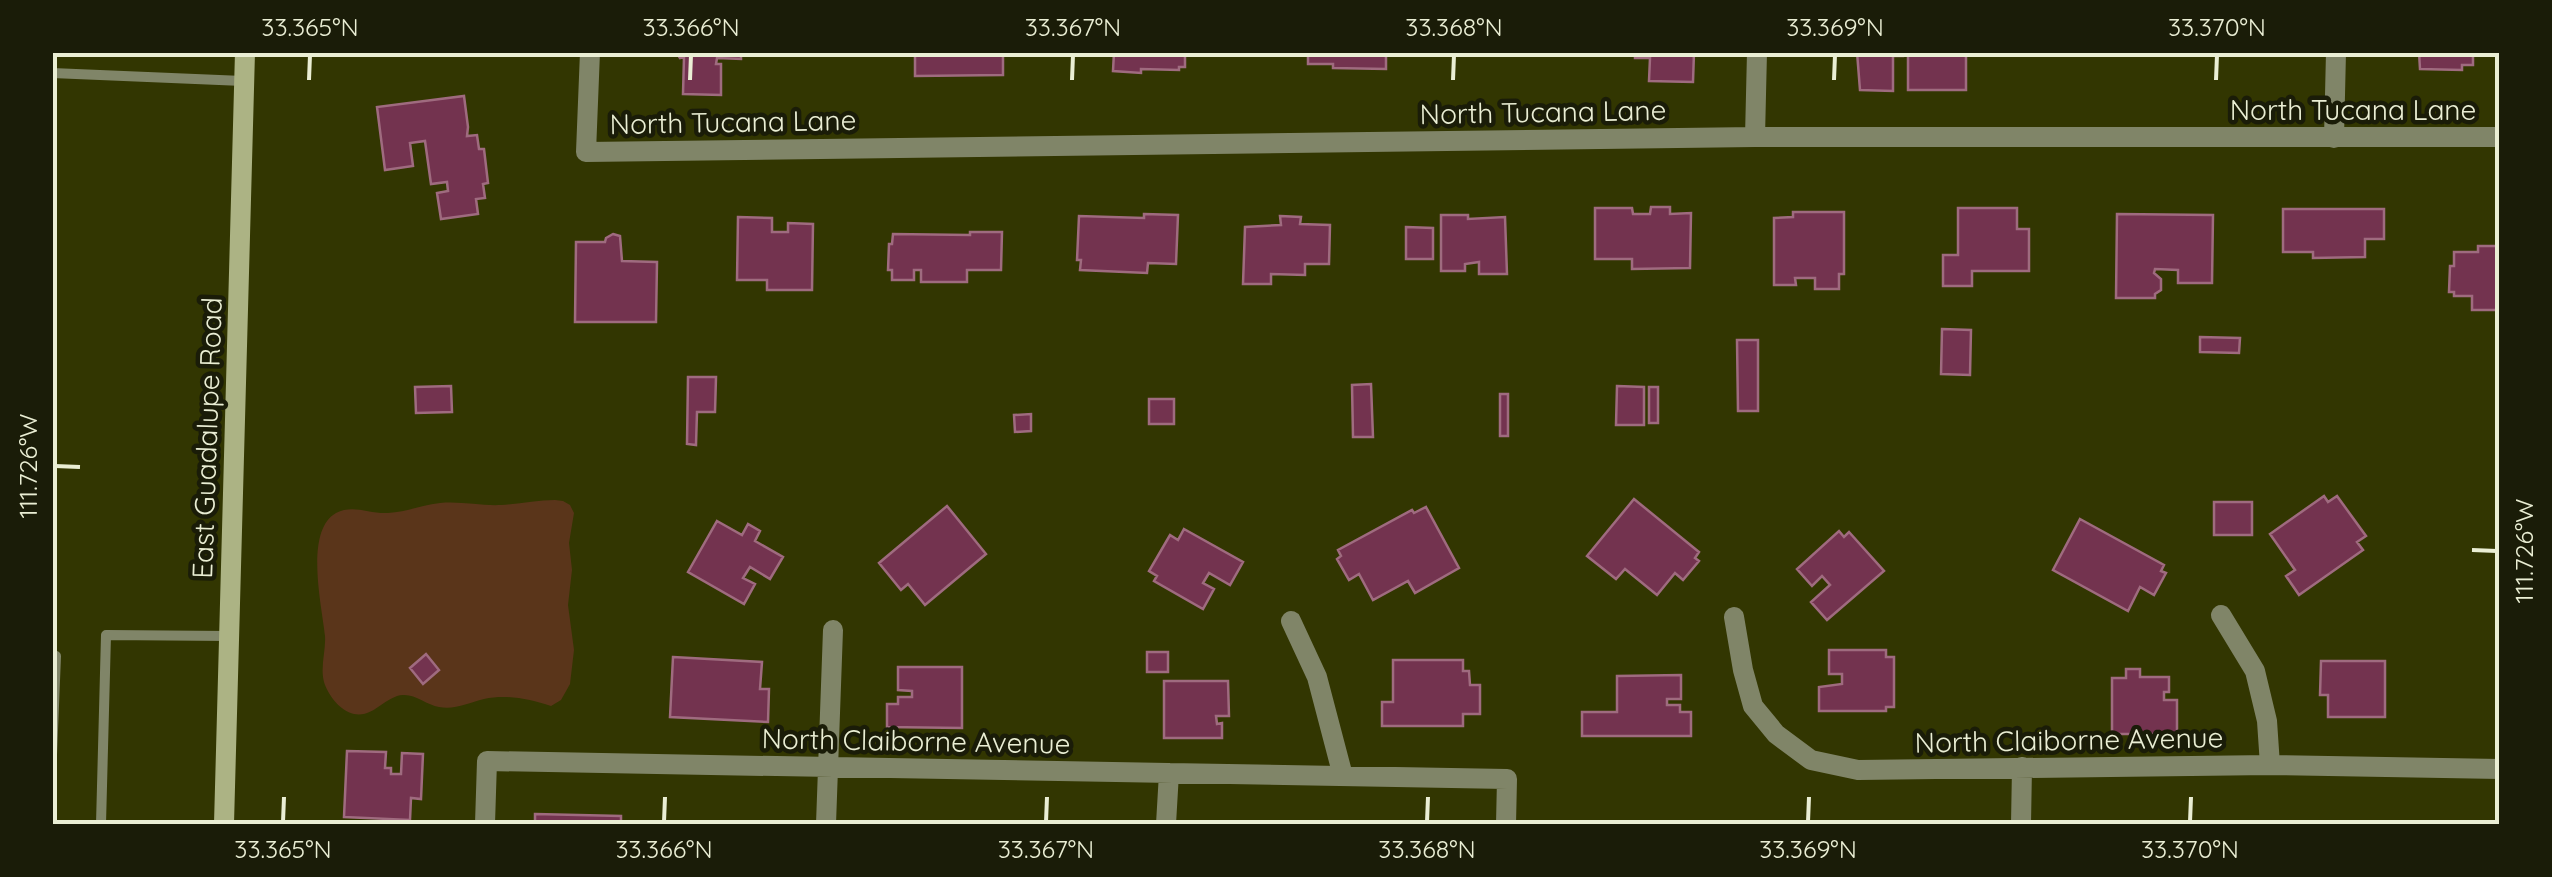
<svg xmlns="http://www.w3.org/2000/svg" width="2552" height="877" viewBox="0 0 2552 877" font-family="Quicksand,sans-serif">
	<rect width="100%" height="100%" fill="#323601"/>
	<path fill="#5a351a" d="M555 500 563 501 570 505 574 513 569 543 572 570 568 605 574 650 570 684 561 700 551 706C529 699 507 694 484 699 468 703 455 710 439 707 427 705 415 694 403 695 385 696 374 718 354 714 340 711 328 695 324 682 320 667 326 651 325 636 322 606 304 531 336 513 353 504 369 514 388 513 406 512 422 505 440 503 461 501 481 506 501 505 519 504 537 500 555 500Z"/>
	<path fill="#73334f" stroke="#9f6b7f" stroke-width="2.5" d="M676 52H741V59L717 58 716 64H721V95L683 94 684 57 680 58Z
		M915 52H1003V75L915 76Z
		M1114 52H1185V67H1179V70L1141 69V73L1113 71Z
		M1308 52H1386V69L1333 68V64H1308Z
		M1635 52H1694L1693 82 1649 81 1650 58H1635Z
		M1857 52H1903V56H1893V91L1860 90Z
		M1908 52H1966V90H1908Z
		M2419 52H2473V65H2462V70L2420 69Z
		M464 96 468 127 467 136 477 135 479 149H484L488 183 483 184 485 198 476 199 478 214 441 219 437 193 448 191 447 182 431 184 425 141 410 143 413 166 385 170 377 107Z
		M1651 207H1670V214L1691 213 1690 268 1632 269V259H1595V208H1632L1633 214H1650Z
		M1958 208H2017V229H2029V271H1972V286H1943V255H1958Z
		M2283 209H2384V239H2365V257L2313 258V252H2283Z
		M1793 212H1844V274H1839V289H1815V278H1795L1796 285H1774V218L1793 217Z
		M1144 214 1178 215 1176 264 1148 263 1147 273 1080 270 1081 260H1077L1079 216 1144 218Z
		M2117 214 2213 215 2212 283H2178V270L2155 269 2154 273 2161 279V290L2155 294V298H2116Z
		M1441 215H1468V219L1505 217 1507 274H1479V262L1465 264V271H1441Z
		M1280 216 1301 217 1300 224 1330 225 1329 264H1305V275L1271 274V284H1243L1245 227 1281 225Z
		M738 217 772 218V232H788V223L813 224 812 290H767V280H737Z
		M1406 227 1433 228V259H1406Z
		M970 232H1002L1001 270H967V282H921V270H914V280H892V270H888L889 244H892L893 234 970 235Z
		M613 234 620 236 622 261 657 262 656 322H575L576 242H605L606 238Z
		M2478 246H2500V310H2472V296H2454V292H2449L2450 266H2454V252H2478Z
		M1942 329 1971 330 1970 375 1941 374Z
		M2200 337 2240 338 2239 353 2200 352Z
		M1737 340H1758V411H1738Z
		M688 377H716L715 412H697L696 445 687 444Z
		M1371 384 1373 437H1353L1352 385Z
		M451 386 452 412 416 413 415 387Z
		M1617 386 1644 387V425H1616Z
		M1649 387H1658V423H1649Z
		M1500 394H1508V436H1500Z
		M1149 399H1174V424H1149Z
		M1031 414V431L1015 432 1014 415Z
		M2324 496 2328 502 2337 496 2366 536 2357 542 2363 550 2299 595 2286 576 2295 570 2270 534Z
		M1634 499 1699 552 1695 558 1699 561 1683 580 1675 573 1657 595 1625 569 1616 579 1587 556Z
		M2214 502H2252V535H2214Z
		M947 506 986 554 925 605 908 584 901 590 879 563Z
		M1426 507 1459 568 1415 593 1408 581 1373 600 1359 574 1349 580 1337 559 1341 556 1338 550 1412 510 1414 513Z
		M2080 519 2164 565 2161 571 2166 573 2154 595 2140 587 2128 611 2053 570Z
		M717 521 742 535 748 524 760 531 755 541 783 557 770 579 750 567 743 578 755 584 744 604 688 572Z
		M1184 529 1243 562 1230 585 1209 573 1203 583 1214 589 1203 609 1154 581 1157 576 1149 571 1170 535 1178 540Z
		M1839 531 1844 537 1849 532 1884 571 1827 620 1811 602 1830 585 1822 576 1812 586 1797 569Z
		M1829 650H1886V657H1894V707H1886V711H1819V687L1842 684V674H1829Z
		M1147 652H1168V672H1147Z
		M426 654 439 670 423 684 410 668Z
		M673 657 762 662 760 689H769L768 722 670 717Z
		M1393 660H1463V671H1469L1470 685H1480V714H1463V726H1382V702H1393Z
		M2321 661H2385V717H2328V695H2320Z
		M898 667H962V728L887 727V704H898V697H912V691L898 690Z
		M2126 669H2140V677H2169V692H2164V700H2177V734H2112V678H2126Z
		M1681 675V699H1667V705H1680V712H1691V736H1582V712H1617V676Z
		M1164 681H1228L1229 716H1216L1217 724 1222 723V738H1164Z
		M347 751 386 752 385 768H391V774H401L402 753 423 754 421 799 411 798 410 820 344 817Z
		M535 814 621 816V824H535Z"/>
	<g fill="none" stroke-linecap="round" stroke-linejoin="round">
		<path stroke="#808568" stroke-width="10" d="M52 73 243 81
			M52 656H56L52 755
			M101 824 106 635 229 636"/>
		<path stroke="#808568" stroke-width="20" d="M590 52 586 152 1755 137H2500
			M1755 137 1757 52
			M2334 138 2336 52
			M2221 615 2255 671 2267 721 2270 765
			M1734 617 1743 670 1753 706 1776 734 1811 760 1858 770 2270 765 2500 769
			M1291 621 1317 677 1343 776
			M485 824 487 761 1507 779 1506 824
			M826 824 833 630
			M1166 824 1169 773
			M2021 824 2022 767"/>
		<path stroke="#acb384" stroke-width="20" d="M224 824 245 52"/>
	</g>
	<path fill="none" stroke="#eaeed4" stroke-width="4" d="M309 80 310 55M690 80 691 55M1072 80 1073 55M1453 80 1454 55M1834 80 1835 55M2216 80 2217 55M55 466 80 467M2472 550 2497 551M283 822 284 797M664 822 665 797M1046 822 1047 797M1427 822 1428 797M1808 822 1809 797M2190 822 2191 797"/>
	<g text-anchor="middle" stroke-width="9" stroke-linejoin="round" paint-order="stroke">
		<g font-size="28" fill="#eaeed4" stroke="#1a1c08">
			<text x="2353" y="120">North Tucana Lane</text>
			<text transform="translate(1543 112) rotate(-1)" y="10">North Tucana Lane</text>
			<text transform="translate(733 122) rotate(-1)" y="10">North Tucana Lane</text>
			<text transform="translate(207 438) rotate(-88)" y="10">East Guadalupe Road</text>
			<text transform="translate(2069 740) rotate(-1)" y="10">North Claiborne Avenue</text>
			<text transform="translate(916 741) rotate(1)" y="10">North Claiborne Avenue</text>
		</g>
	</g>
	<rect width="2552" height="877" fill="none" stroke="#1a1c08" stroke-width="110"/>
	<rect x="55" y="55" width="2442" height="767" fill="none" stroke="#eaeed4" stroke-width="4"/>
	<g font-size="25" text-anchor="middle" fill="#eaeed4">
		<text x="310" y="36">33.365°N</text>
		<text x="691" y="36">33.366°N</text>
		<text x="1073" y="36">33.367°N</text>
		<text x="1454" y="36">33.368°N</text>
		<text x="1835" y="36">33.369°N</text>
		<text x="2217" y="36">33.370°N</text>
		<text transform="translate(28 466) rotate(-90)" y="9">111.726°W</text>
		<text transform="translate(2524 551) rotate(-90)" y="9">111.726°W</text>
		<text x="283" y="858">33.365°N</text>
		<text x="664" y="858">33.366°N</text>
		<text x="1046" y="858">33.367°N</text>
		<text x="1427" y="858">33.368°N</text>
		<text x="1808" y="858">33.369°N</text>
		<text x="2190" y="858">33.370°N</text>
	</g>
</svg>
